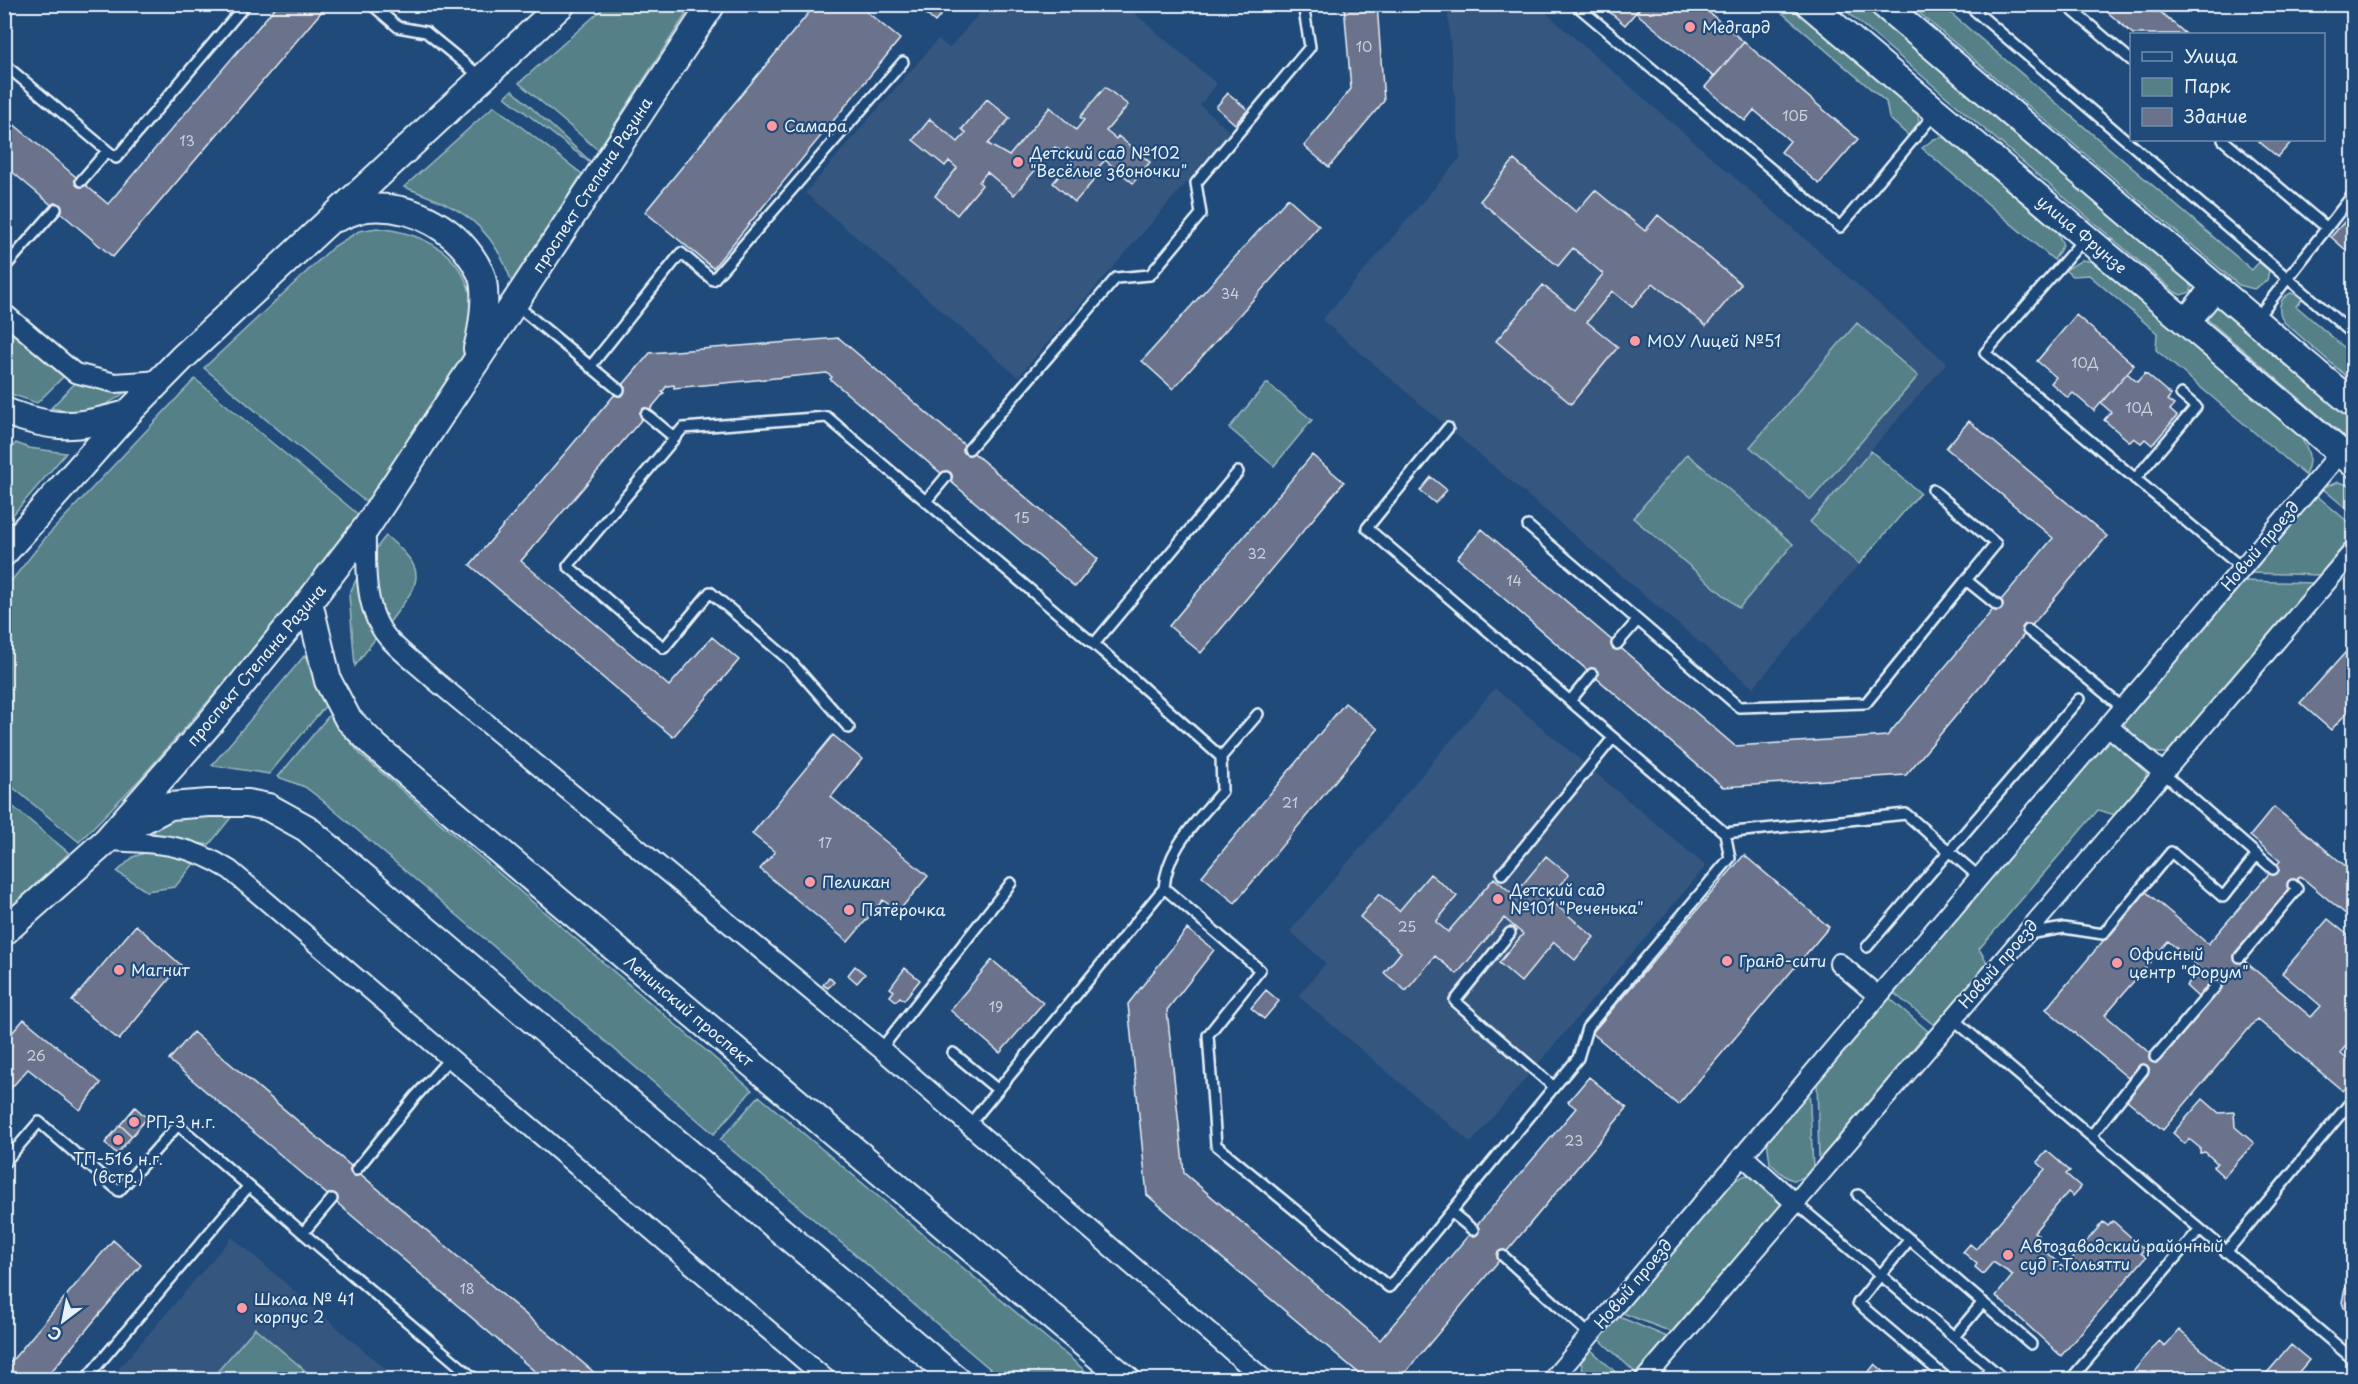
<svg xmlns="http://www.w3.org/2000/svg" width="2358" height="1384" viewBox="0 0 2358 1384" font-family="'Playpen Sans',sans-serif">
	<rect width="100%" height="100%" fill="#1f4a7a"/>
	<filter id="ink" filterUnits="userSpaceOnUse"><feTurbulence type="fractalNoise" baseFrequency=".0167" numOctaves="2"/><feDisplacementMap in="SourceGraphic" scale="12" xChannelSelector="R" yChannelSelector="G"/><feConvolveMatrix kernelMatrix="1 2 1 2 8 2 1 2 1" color-interpolation-filters="sRGB"/></filter>
	<g filter="url(#ink)">
		<path fill="#36567f" d="M987 5H1125L1217 84 1200 105 1230 132 1018 377 805 193 938 39 949 48Z
			M1447 5H1537L1947 363 1871 450 1920 493 1753 688 1322 320 1460 158Z
			M1495 688 1706 866 1471 1143 1298 996 1326 963 1290 931Z
			M232 1237 397 1379 109 1380Z"/>
		<path fill="#548088" stroke="#9eb8c0" stroke-width="1.5" d="M608 4 692 5 598 150 519 83Z
			M1773 5H1790L1918 113 1919 123 1910 137 1889 118 1886 102Z
			M1839 5H1864L2188 281 2192 287 2191 292 2181 295 2175 292Z
			M1910 5H1941L2252 270 2261 260 2269 270 2267 281 2254 289 2239 285Z
			M512 90 590 161 589 162 505 97Z
			M494 106 582 174 512 283C492 223 461 208 404 187Z
			M1942 137 1948 139 2057 231 2063 245 2054 260 1922 148 1934 139Z
			M377 228C451 236 488 280 466 354 463 367 449 381 441 393 417 430 392 467 368 504L204 368 333 247 359 231Z
			M2082 260 2095 262 2299 436C2310 449 2312 460 2305 475L2156 350 2157 333 2089 275 2072 276 2065 270Z
			M2291 293 2304 297 2296 306 2353 355V382L2284 322C2277 310 2278 299 2291 293Z
			M2213 305 2218 306 2353 422V444L2207 319 2205 315Z
			M1857 323 1918 376 1811 500 1750 447Z
			M4 325 65 375 37 403 5 392Z
			M195 379 359 515 267 634 140 779 79 842 5 781 4 590 47 536Z
			M76 382 127 391C103 410 81 415 51 408Z
			M1267 383 1312 420 1274 466 1229 428Z
			M16 443 29 448 66 453 5 524V455Z
			M1871 451 1920 493 1859 564 1810 522Z
			M1687 454 1793 544 1739 608 1633 518Z
			M2338 482 2353 486V514L2322 488Z
			M2316 495 2353 526V534L2320 575 2250 573Z
			M386 536C431 573 420 581 389 623 380 607 368 570 375 552 377 546 382 541 386 536Z
			M361 569 378 635 355 666 349 595Z
			M2244 581 2314 583 2172 749 2168 753H2157L2127 730 2124 722 2127 716Z
			M305 655 311 672 327 704 269 774 212 765Z
			M331 713 339 728 361 755 752 1090 714 1134 322 800 305 787 278 777Z
			M2109 741H2115L2147 769 2145 781 2115 815 2098 810 1979 949 1988 964 1934 1025 1891 991 2103 742Z
			M5 800 69 853 5 913Z
			M237 810 209 845 171 838 149 839 161 822 177 816Z
			M153 850 197 860 175 887 146 891 117 872 133 857Z
			M1887 996 1928 1031 1819 1161 1817 1079Z
			M1809 1087 1813 1168C1794 1190 1787 1178 1770 1163L1767 1140Z
			M759 1096 1095 1379H1002L720 1140Z
			M1746 1175 1756 1178 1782 1200 1779 1210 1674 1333 1620 1312 1731 1182Z
			M1617 1316 1670 1338 1638 1375 1598 1338Z
			M255 1328 315 1379H211Z
			M1589 1348 1623 1379H1585L1580 1358Z"/>
		<path fill="#6a738b" stroke="#e8f1f8" stroke-width="1.5" fill-rule="evenodd" d="M278 4H328L113 257 4 165V116L108 204Z
			M816 4H857L900 39 713 268 645 212Z
			M914 4H950L935 22Z
			M1344 4H1377L1384 101 1329 167 1304 146 1351 89Z
			M1600 4H1643L1625 25Z
			M1643 4H1699L1744 42 1714 77 1636 13Z
			M2098 4H2151L2186 34H2133Z
			M1744 42 1858 139 1819 184 1781 152 1790 141 1754 110 1745 121 1705 87Z
			M1105 87 1128 105 1106 131 1116 139 1118 136 1150 162 1133 183 1105 160 1097 169 1101 172 1075 202 1053 183 1076 156 1067 148 1063 153 1055 147 1014 195 987 172 979 182 982 185 957 215 935 196 957 168 949 161 945 166 913 140 930 119 958 142 966 133 962 129 987 99 1010 118 988 144 1009 156 1050 107 1076 130 1084 120 1080 117Z
			M1228 93 1248 110 1235 124 1216 107Z
			M2257 140H2293L2278 157Z
			M1514 160 1576 212 1595 190 1645 231 1658 215 1741 284 1706 326 1653 283 1632 307 1612 291 1587 322 1618 347 1571 404 1496 341 1543 285 1574 310 1603 274 1573 248 1558 266 1480 201Z
			M1288 198 1319 226 1173 389 1142 361Z
			M2345 221 2354 229V257L2331 237Z
			M2076 315 2134 365 2094 411 2073 393 2068 398 2051 383 2056 377 2037 361Z
			M839 338 1098 559 1075 587 830 379 832 377 827 373 674 388V385L667 386 662 392 664 393 521 561 669 686 712 637 739 660 673 737 470 565 650 353Z
			M2127 373 2137 382 2145 373 2171 395 2167 400 2174 405 2170 410 2177 416 2152 445 2145 439 2141 443 2134 438 2130 442 2104 420 2111 412 2101 403Z
			M1969 421 2107 536 1906 775 1723 787 1457 558 1482 529 1735 746 1887 736 2053 538 1946 448Z
			M1312 455 1344 482 1201 653 1169 626Z
			M1431 477 1447 490 1435 503 1420 491Z
			M2354 643V705L2331 730 2300 703Z
			M1345 703 1378 729 1235 903 1202 876Z
			M833 735 862 759 831 797 928 876 898 912 883 900 848 942 760 869 775 852 752 834Z
			M2274 807 2354 873V921L2300 876 2235 953 2311 1017 2321 1006 2282 973 2328 919 2354 940V1046L2349 1042 2340 1053 2354 1065V1080L2343 1091 2257 1019 2163 1130 2127 1100 2148 1074 2139 1066 2128 1078 2046 1009 2145 891 2208 944 2280 861 2250 836ZM2168 941 2201 969 2186 986 2198 997 2211 981 2220 989 2159 1061 2105 1015Z
			M1744 855 1829 927 1678 1105 1592 1033Z
			M1546 856 1569 875 1549 899 1594 937 1575 960 1554 942 1521 982 1499 963 1523 934 1504 918 1457 974 1435 956 1406 991 1384 973 1401 952 1360 917 1379 894 1399 911 1430 874 1457 896 1436 922 1448 932 1494 878 1514 895Z
			M136 925 181 965 119 1040 72 1001Z
			M1187 929 1214 950 1167 1010 1184 1173 1380 1340 1576 1108 1568 1102 1589 1077 1627 1108 1399 1380H1367L1147 1195 1128 1004Z
			M992 960 1043 1003 1000 1053 950 1010Z
			M855 966 865 974 857 983 848 975Z
			M905 968 920 980 904 1000 900 997 896 1001 890 996 894 991 890 988Z
			M829 977 834 982 828 988 823 985Z
			M1266 990 1279 1001 1264 1019 1251 1008Z
			M24 1019 101 1083 80 1110 28 1069 4 1096V1042Z
			M193 1032 603 1380H545L169 1060Z
			M2203 1099 2219 1113 2234 1112 2235 1127 2254 1143 2224 1177 2213 1167 2217 1163 2205 1152 2200 1153V1148L2189 1139 2185 1144 2173 1133Z
			M135 1107 147 1118 132 1136 120 1125Z
			M120 1125 132 1136 117 1154 105 1143Z
			M2047 1151 2070 1171 2066 1174 2081 1187 2073 1196 2068 1192 2034 1232 2038 1235 2033 1241 2064 1268 2103 1222 2108 1226 2113 1221 2144 1249 2141 1253 2146 1257 2061 1356 1996 1296 2013 1275 1993 1262 1983 1274 1975 1267 1977 1264 1963 1252 1970 1244 1976 1249 2045 1169 2037 1162Z
			M113 1240 141 1265 44 1380H4V1370Z
			M2354 1280V1316L2344 1308 2342 1302 2345 1289Z
			M2179 1330 2237 1380H2126L2159 1341 2165 1346Z
			M2291 1345 2309 1360 2292 1380H2273L2266 1374Z
			M1875 1364 1894 1380H1862Z"/>
		<g fill="none" stroke-linecap="round" stroke-linejoin="round">
			<g stroke="#e8f1f8" stroke-width="14">
				<path id="service" d="M371 4 398 27 426 32 481 77
					M1575 4 1840 227 1936 112
					M1967 4 2354 335
					M2065 4 2132 61
					M4 64 116 158 246 4
					M2223 140 2327 228
					M81 181 107 151
					M2084 239 1985 353 2242 568
					M4 268 56 209
					M516 305 619 390
					M2256 319 2354 193
					M590 367 681 253 713 280 903 62
					M646 414 675 438
					M1448 428 1367 528 1725 833 1906 814 1979 877
					M969 449 1116 278 1150 275 1201 214 1196 183 1310 47 1303 4
					M2135 479 2196 407 2181 394
					M1933 490 1996 544 1966 580 1997 605
					M926 501 946 477
					M1528 526 1739 707 1866 703 1966 580
					M2028 630 2123 708
					M1094 644 1238 472
					M1617 644 1637 621
					M1570 701 1592 674
					M849 728 789 660 710 592 664 648 568 566 683 428 827 417 1102 651 1221 757 1222 791C1197 822 1167 847 1164 888L969 1125
					M1221 757 1258 714
					M2257 855 2273 869
					M1502 874 1613 738
					M1164 888 1260 970 1208 1035 1216 1145 1389 1287 1578 1058 1587 1028 1730 858 1725 833
					M1510 933 1455 1001 1554 1087
					M2028 934 2064 928 2103 934 2171 852 2223 897 2257 855 2162 772
					M1867 947 2079 699
					M2240 957 2297 889 2293 885
					M1952 1018 2354 1360
					M881 1049 1011 883
					M953 1053 998 1090
					M2155 1057 2216 986
					M2091 1136 2143 1070
					M4 1163 39 1122 119 1191 178 1125 303 1233
					M356 1170 415 1097 451 1057
					M1858 1195 2031 1344
					M332 1199 303 1233 476 1380
					M1794 1202 2005 1380
					M1451 1212 1473 1230
					M1909 1240 1858 1303 1949 1380
					M2226 1252 2354 1098
					M1503 1256 1590 1335
					M1954 1337 1983 1302
					M85 1380 248 1187
					M1982 1380 1991 1368
					M2070 1380 2200 1229"/>
			</g>
			<g stroke="#e8f1f8" stroke-width="22">
				<path id="minor" d="M4 313 75 373 115 383 161 380
					M366 528C366 562 363 609 387 637 400 652 418 665 432 678L881 1049 1265 1380
					M2108 726 2162 772
					M106 841C156 843 187 843 230 870L827 1380
					M1839 963 1878 996
					M1743 1156 1794 1202
					M1552 1380 2340 453
					M1644 1380 2354 550"/>
			</g>
			<g stroke="#e8f1f8" stroke-width="30">
				<path id="secondary" d="M1809 4 2354 464
					M1883 4 2354 405
					M337 218C346 214 358 209 367 208 414 204 460 230 480 272 489 289 482 331 477 349
					M2186 322 2214 288
					M4 411C57 431 74 428 127 414
					M4 553 127 414 182 358 562 4
					M309 602 328 681 348 719 376 747 1127 1380
					M124 830 170 806 209 803H248L268 807 306 828 957 1380
					M4 932 106 841 210 723 309 602 366 528 712 4"/>
			</g>
			<use href="#service" stroke="#1f4a7a" stroke-width="9"/>
			<use href="#minor" stroke="#1f4a7a" stroke-width="18"/>
			<use href="#secondary" stroke="#1f4a7a" stroke-width="26"/>
		</g>
	</g>
	<g fill="#ff9aa2" stroke="#1f4a7a" stroke-width="2">
		<circle cx="1690" cy="27" r="6"/>
		<circle cx="772" cy="126" r="6"/>
		<circle cx="1018" cy="162" r="6"/>
		<circle cx="1635" cy="341" r="6"/>
		<circle cx="810" cy="882" r="6"/>
		<circle cx="1498" cy="899" r="6"/>
		<circle cx="849" cy="910" r="6"/>
		<circle cx="1727" cy="961" r="6"/>
		<circle cx="2117" cy="963" r="6"/>
		<circle cx="119" cy="970" r="6"/>
		<circle cx="134" cy="1122" r="6"/>
		<circle cx="118" cy="1140" r="6"/>
		<circle cx="2008" cy="1255" r="6"/>
		<circle cx="242" cy="1308" r="6"/>
	</g>
	<g text-anchor="middle" stroke-width="4.5" stroke-linejoin="round" paint-order="stroke">
		<g font-size="14" fill="#c8d2dd">
			<text x="1364" y="52">10</text>
			<text x="1795" y="121">10Б</text>
			<text x="187" y="146">13</text>
			<text x="1230" y="299">34</text>
			<text x="2085" y="368">10Д</text>
			<text x="2139" y="413">10Д</text>
			<text x="1022" y="523">15</text>
			<text x="1257" y="559">32</text>
			<text x="1514" y="586">14</text>
			<text x="1290" y="808">21</text>
			<text x="825" y="848">17</text>
			<text x="1407" y="932">25</text>
			<text x="996" y="1012">19</text>
			<text x="36" y="1061">26</text>
			<text x="1574" y="1146">23</text>
			<text x="467" y="1294">18</text>
		</g>
		<g font-size="16" fill="#e8f1f8" stroke="#1f4a7a" text-anchor="start">
			<text x="1702" y="33">Медгард</text>
			<text x="784" y="132">Самара</text>
			<text x="1030" y="159">Детский сад №102<tspan x="1030" dy="18">"Весёлые звоночки"</tspan></text>
			<text x="1647" y="347">МОУ Лицей №51</text>
			<text x="822" y="888">Пеликан</text>
			<text x="1510" y="896">Детский сад<tspan x="1510" dy="18">№101 "Реченька"</tspan></text>
			<text x="861" y="916">Пятёрочка</text>
			<text x="2129" y="960">Офисный<tspan x="2129" dy="18">центр "Форум"</tspan></text>
			<text x="1739" y="967">Гранд-сити</text>
			<text x="131" y="976">Магнит</text>
			<text x="146" y="1128">РП-3 н.г.</text>
			<text x="118" y="1165" text-anchor="middle">ТП-516 н.г.<tspan x="118" dy="18">(встр.)</tspan></text>
			<text x="2020" y="1252">Автозаводский районный<tspan x="2020" dy="18">суд г.Тольятти</tspan></text>
			<text x="254" y="1305">Школа № 41<tspan x="254" dy="18">корпус 2</tspan></text>
		</g>
		<g font-size="16" fill="#e8f1f8" stroke="#1f4a7a">
			<text transform="translate(592 185) rotate(-57)" y="6">проспект Степана Разина</text>
			<text transform="translate(2082 234) rotate(40)" y="6">улица Фрунзе</text>
			<text transform="translate(2260 546) rotate(-50)" y="6">Новый проезд</text>
			<text transform="translate(256 665) rotate(-50)" y="6">проспект Степана Разина</text>
			<text transform="translate(1998 964) rotate(-49)" y="6">Новый проезд</text>
			<text transform="translate(689 1011) rotate(40)" y="6">Ленинский проспект</text>
			<text transform="translate(1633 1284) rotate(-50)" y="6">Новый проезд</text>
		</g>
	</g>
	<rect width="2358" height="1384" fill="none" stroke="#1f4a7a" stroke-width="24"/>
	<rect x="12" y="12" width="2334" height="1360" fill="none" stroke="#e8f1f8" stroke-width="2" filter="url(#ink)"/>
	<rect x="2130" y="33" width="195" height="108" fill="#1f4a7a" stroke="#6f8dac" stroke-width="1.5"/>
	<rect x="2142" y="52" width="30" height="9" fill="#1f4a7a" stroke="#6f8dac" stroke-width="1.5"/>
	<text x="2184" y="63" font-size="18" fill="#e8f1f8">Улица</text>
	<rect x="2142" y="78" width="30" height="18" fill="#548088" stroke="#6f8dac" stroke-width="1.5"/>
	<text x="2184" y="93" font-size="18" fill="#e8f1f8">Парк</text>
	<rect x="2142" y="108" width="30" height="18" fill="#6a738b" stroke="#6f8dac" stroke-width="1.5"/>
	<text x="2184" y="123" font-size="18" fill="#e8f1f8">Здание</text>
	<g transform="translate(63 1321) rotate(212)" stroke="#1f4a7a" stroke-width="4.5" paint-order="stroke">
	<path d="M0-4.5L10 22L0 15L-10 22Z" fill="#e8f1f8"/>
	<text y="-9" font-size="16" font-weight="bold" text-anchor="middle" fill="#e8f1f8">С</text>
	</g>
</svg>
